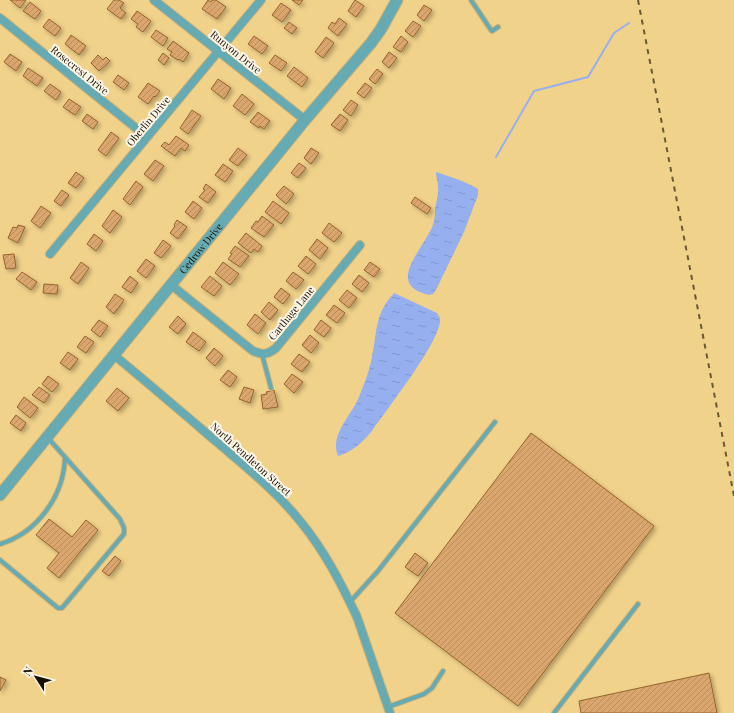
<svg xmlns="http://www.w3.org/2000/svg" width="734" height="713" viewBox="0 0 734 713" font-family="'Playfair Display',serif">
	<defs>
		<pattern id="water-ripples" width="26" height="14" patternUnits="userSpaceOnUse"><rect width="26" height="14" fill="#96b0ef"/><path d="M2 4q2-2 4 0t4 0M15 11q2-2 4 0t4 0" fill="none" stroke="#8196cb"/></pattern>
		<pattern id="building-hatch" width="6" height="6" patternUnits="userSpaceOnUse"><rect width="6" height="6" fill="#dba66e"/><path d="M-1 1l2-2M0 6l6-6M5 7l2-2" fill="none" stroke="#bb8e5e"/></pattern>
		<filter id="shadow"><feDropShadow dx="2.5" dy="2.5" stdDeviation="2" flood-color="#0004"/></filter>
	</defs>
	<rect width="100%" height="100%" fill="#f1d28b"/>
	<path fill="url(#water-ripples)" d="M436 172C451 177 465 181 478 189V195L464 232 436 290 433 294 429 295C381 284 429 245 434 221 435 217 435 213 435 209 436 202 439 194 438 187 438 182 436 177 436 172Z
		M394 293 437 313C438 315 439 316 440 318 443 339 385 411 372 431 363 442 352 452 338 456 329 435 352 415 359 397 364 384 370 370 372 356 376 339 375 320 385 305 387 301 391 297 394 293Z"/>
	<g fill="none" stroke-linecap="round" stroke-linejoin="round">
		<path stroke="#96b0ef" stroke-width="2" d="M496 157 534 91 588 77 614 33 629 23"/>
	</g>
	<path fill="url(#building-hatch)" stroke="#95642c" filter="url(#shadow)" d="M10 0H26L20 8Z
		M114 0H119L124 3 120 8 126 13 121 19 107 9Z
		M208 0 211 2 212 0H216L226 7 217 19 202 9Z
		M292 0H303L299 5Z
		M355 0 364 6 356 17 348 11Z
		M30 2 41 11 35 19 23 11Z
		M281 3 291 10 282 22 272 15Z
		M424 5 432 10 424 21 417 15Z
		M137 11 151 21 143 32 136 27 138 24 131 19Z
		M339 18 347 24 338 36 328 28 332 22 335 24Z
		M49 19 61 28 55 36 43 27Z
		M413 21 421 26 413 37 405 31Z
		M289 22 297 28 292 34 284 28Z
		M156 30 168 38 163 46 151 37Z
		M71 35 86 46 79 55 65 44Z
		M254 36 268 46 262 54 248 44Z
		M401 36 408 42 401 52 393 47Z
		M326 37 334 43 323 58 315 52Z
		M173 41 189 53 183 62 179 59 178 60 170 55 172 52 167 49Z
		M389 52 397 58 389 68 382 62Z
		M163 53 169 58 164 65 158 60Z
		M10 54 22 62 16 71 4 62Z
		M98 55 103 60 106 57 110 61 99 71 91 63Z
		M275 55 287 63 281 71 269 63Z
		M294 67 308 78 302 87 287 76Z
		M28 68 43 78 37 86 23 76Z
		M377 69 383 74 375 84 369 79Z
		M118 75 129 83 124 90 113 82Z
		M218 79 231 88 224 99 211 89Z
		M148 83 160 91 155 97 154 96 148 104 138 97Z
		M365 83 372 88 364 98 357 93Z
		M50 84 61 92 56 100 44 91Z
		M242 94 254 104 245 115 233 106Z
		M69 99 81 107 75 115 63 107Z
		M351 100 358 105 351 116 343 110Z
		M192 110 201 116 188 134 180 128Z
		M258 112 270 121 264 129 260 126 259 128 250 122Z
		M87 114 98 122 93 129 82 121Z
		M340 114 348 120 340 131 331 125Z
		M111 132 119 138 106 156 98 150Z
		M176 136 189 145 185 151 181 148 175 156 161 146 165 142 169 145Z
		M238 148 247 155 238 166 229 160Z
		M311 148 319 153 311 164 304 158Z
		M155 160 164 166 153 181 144 174Z
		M299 163 306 168 298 178 291 173Z
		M223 164 233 171 225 182 215 175Z
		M76 172 84 178 76 188 68 183Z
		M136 181 143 187 130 205 123 199Z
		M206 184 216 192 208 203 199 197 205 190 203 189Z
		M284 186 294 194 286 204 276 195Z
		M62 190 69 195 61 206 54 201Z
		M415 197 431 208 427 214 411 203Z
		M193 201 202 208 194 219 185 212Z
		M273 201 289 213 281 224 265 212Z
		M41 206 51 213 40 228 31 221Z
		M113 210 122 217 110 233 102 226Z
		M262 216 274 225 264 237 251 228 256 221 258 222Z
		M177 220 187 227 178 239 170 233 175 226 174 225Z
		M329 223 342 233 334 242 322 233Z
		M18 225 25 227 18 243 8 238 13 227 17 228Z
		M246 233 262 246 258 252 254 249 251 253 238 243Z
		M94 234 103 241 96 251 87 244Z
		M317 239 328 248 320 259 309 250Z
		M163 240 171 246 161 258 154 253Z
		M235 246 249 256 240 267 228 259 232 254 230 253Z
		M14 254 16 268 6 269 3 255Z
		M306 256 316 264 308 274 298 266Z
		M146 259 155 266 146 278 137 271Z
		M81 262 89 268 78 284 70 278Z
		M223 262 239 274 230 285 215 273Z
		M370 262 380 269 374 277 364 270Z
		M22 272 37 282 31 290 16 279Z
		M293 272 304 280 296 289 286 281Z
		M359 275 369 283 362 292 352 284Z
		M130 276 138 283 131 293 122 287Z
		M210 276 222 286 214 296 201 287Z
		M44 284 58 285 57 294 43 293Z
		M281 288 290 295 283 304 274 297Z
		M347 290 357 298 349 308 339 300Z
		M115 294 124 300 114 314 106 307Z
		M269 302 278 310 270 320 261 312Z
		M334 305 345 313 337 323 326 315Z
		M255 314 266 323 258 334 247 325Z
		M178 316 186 324 178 334 169 327Z
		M99 320 108 326 100 337 91 330Z
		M321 320 331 328 324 337 314 330Z
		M193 332 206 342 199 351 186 342Z
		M310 335 319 343 311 353 302 345Z
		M85 336 94 342 86 353 77 347Z
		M214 348 223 356 215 366 206 358Z
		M68 352 78 359 70 370 60 363Z
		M299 354 310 362 302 372 291 364Z
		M228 370 237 377 230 387 220 380Z
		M292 374 303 382 294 393 284 384Z
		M48 376 59 384 52 392 42 384Z
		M39 387 50 395 44 403 32 395Z
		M244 387 254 390 250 403 239 399Z
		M117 388 129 398 118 411 106 401Z
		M274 390 278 407 263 409 261 395 267 394 266 392Z
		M24 397 38 408 30 418 17 407Z
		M16 415 26 423 21 431 10 423Z
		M531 433 654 526 518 706 395 613Z
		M49 519 72 537 86 520 98 530 59 578 47 568 59 553 36 535Z
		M415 553 428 563 418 576 405 567Z
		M115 556 121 561 109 576 102 571Z
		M709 673 717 713H581L579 701Z
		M0 677 6 680 0 691Z"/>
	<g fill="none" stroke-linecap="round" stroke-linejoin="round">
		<g stroke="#ceb375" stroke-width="6">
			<path id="service" d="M471 0 491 30 492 31 498 27
				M262 354 271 388
				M0 544C37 533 64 496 65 457
				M0 560 58 608H62L124 534V528L120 519 48 438
				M350 602 378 571 495 422
				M388 707 424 694 432 688 443 671
				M554 713 638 604"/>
		</g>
		<g stroke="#ceb375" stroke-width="10">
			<path id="minor" d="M154 0 305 120
				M0 18 147 137
				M50 254 261 0
				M170 284 253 351C263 355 267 355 276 348L360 245
				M114 355C149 384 184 414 218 443 247 468 276 491 300 521 324 550 341 583 357 617L390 713"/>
		</g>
		<g stroke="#ceb375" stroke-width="13">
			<g id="tertiary">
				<path id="s1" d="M0 495 305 120 371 43 381 29 397 0"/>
			</g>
		</g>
		<use href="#service" stroke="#66aab3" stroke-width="4"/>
		<use href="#minor" stroke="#66aab3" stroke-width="8"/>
		<use href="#tertiary" stroke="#66aab3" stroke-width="11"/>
		<path stroke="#695935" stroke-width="2" stroke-dasharray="5 5" stroke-linecap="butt" d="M638 0 734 496"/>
	</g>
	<g text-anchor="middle" stroke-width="4" stroke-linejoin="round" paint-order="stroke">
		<g font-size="10" fill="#160e00" stroke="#fcf6e9">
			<text transform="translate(236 52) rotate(39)" y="4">Runyon Drive</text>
			<text transform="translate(80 70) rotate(39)" y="4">Rosecrest Drive</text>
			<text transform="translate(148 121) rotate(-50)" y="4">Oberlin Drive</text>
			<text dy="4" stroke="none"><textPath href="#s1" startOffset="318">Cedrow Drive</textPath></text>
			<text transform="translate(291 313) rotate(-51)" y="4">Carthage Lane</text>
			<text transform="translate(251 459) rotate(42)" y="4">North Pendleton Street</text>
		</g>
	</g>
	<g transform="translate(36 677) rotate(306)" stroke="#fcf6e9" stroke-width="3" paint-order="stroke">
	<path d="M0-3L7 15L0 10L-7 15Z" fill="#160e00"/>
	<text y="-6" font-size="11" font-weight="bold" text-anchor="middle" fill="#160e00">N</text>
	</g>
</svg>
